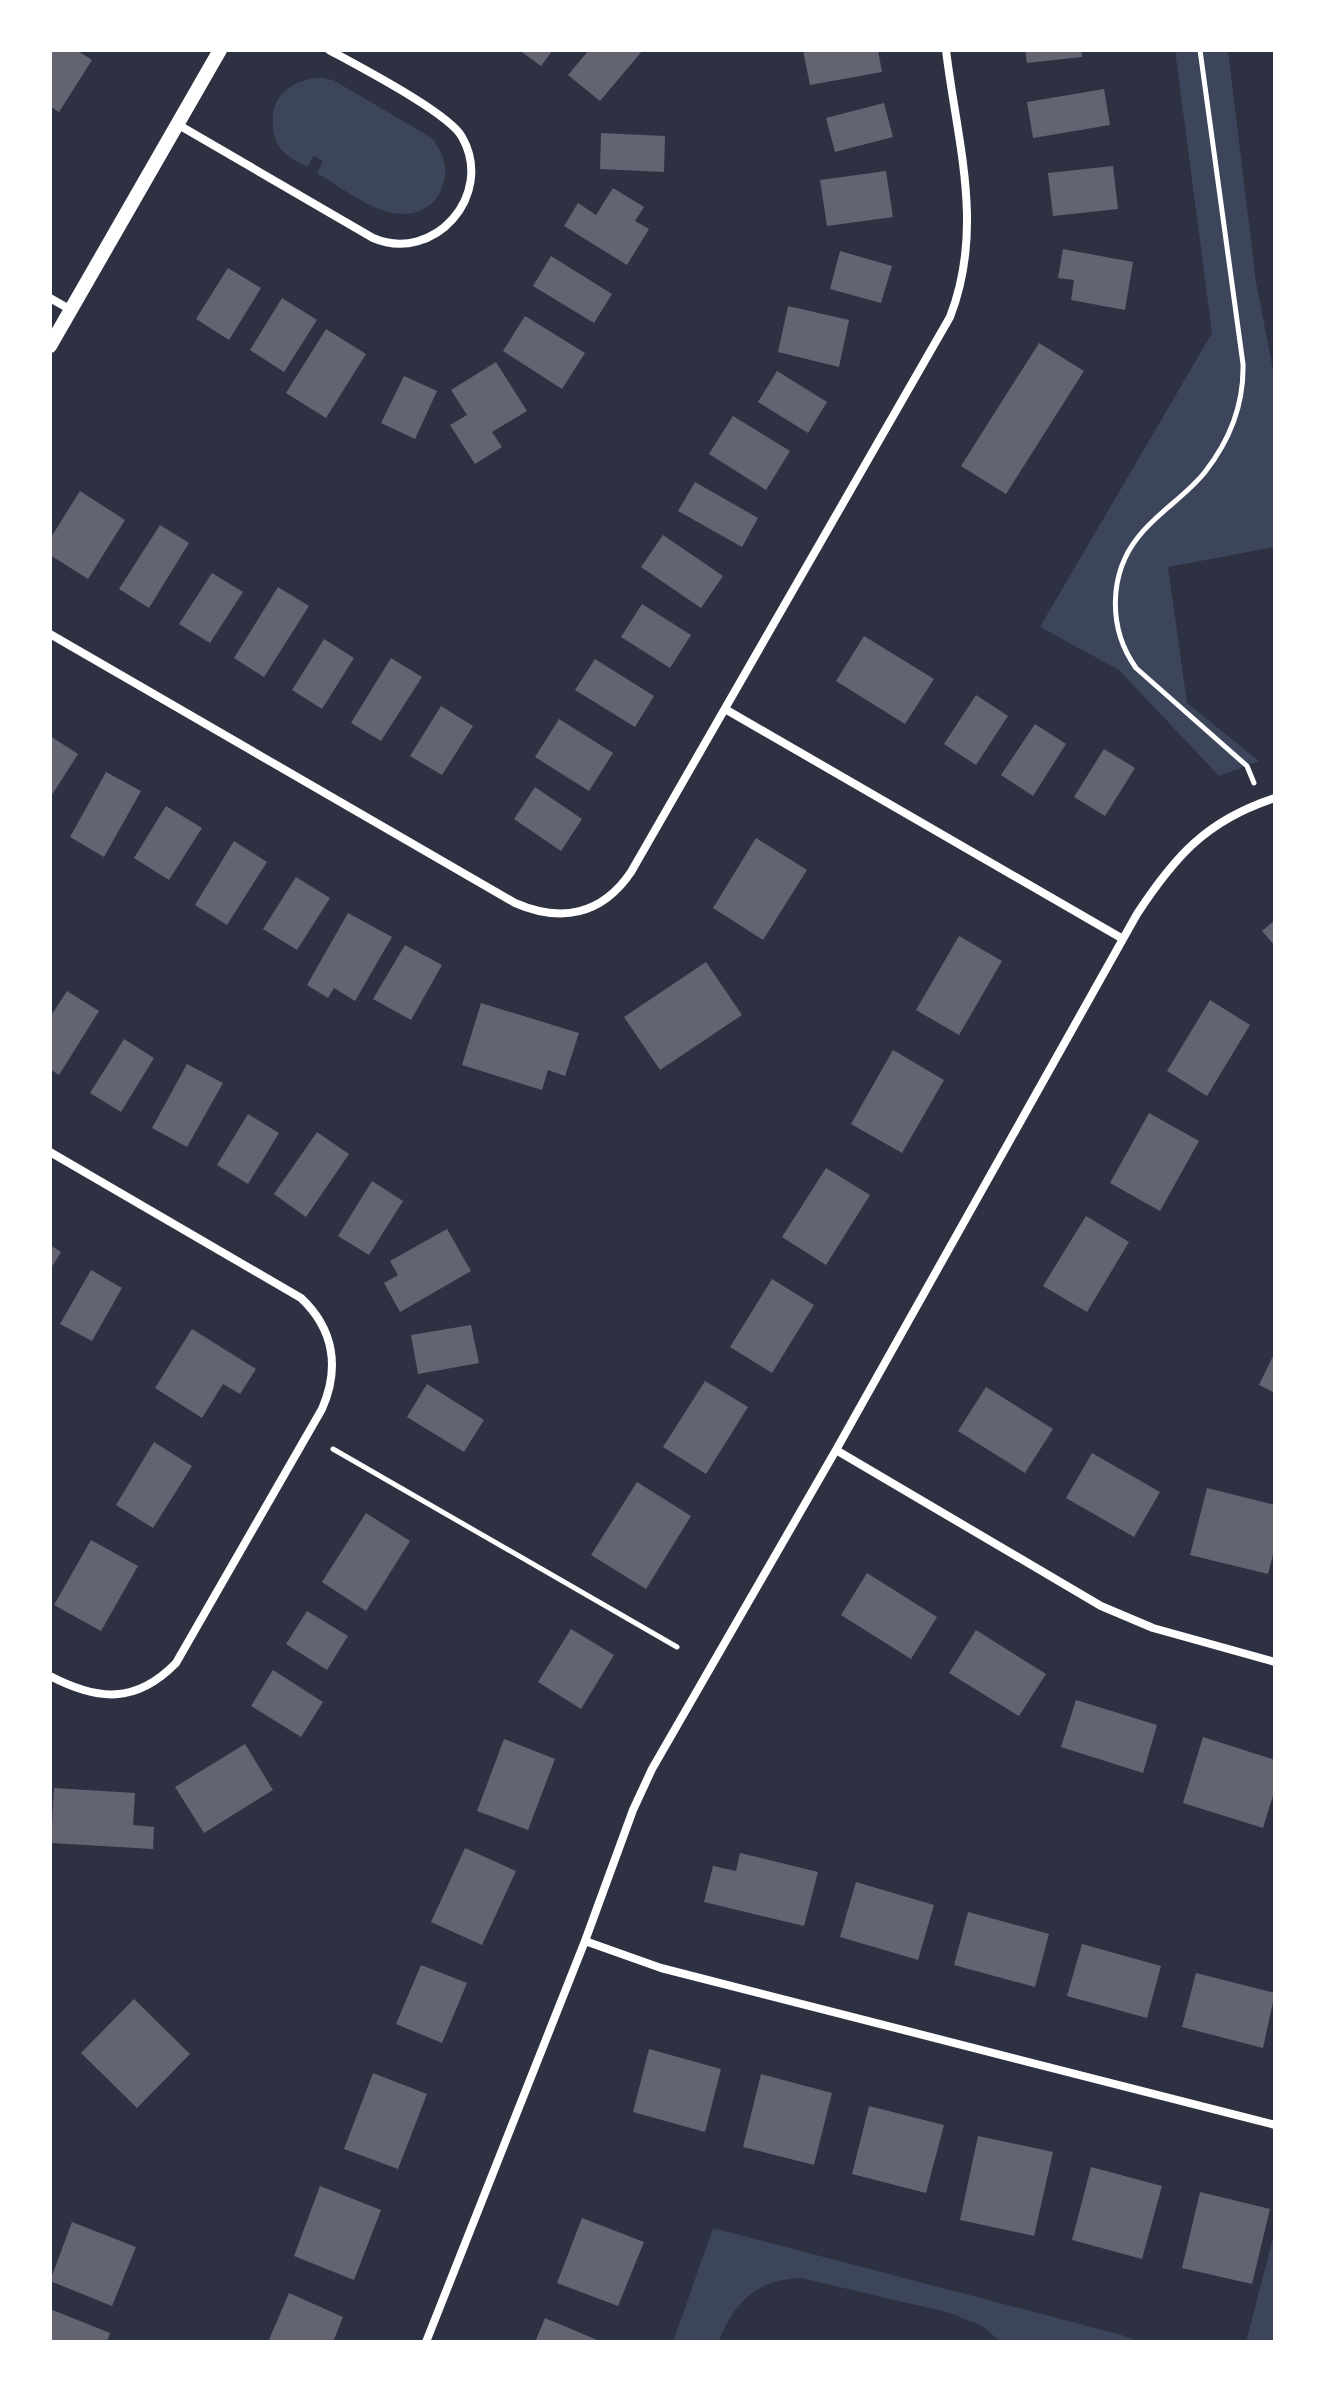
<svg xmlns="http://www.w3.org/2000/svg" width="1325" height="2392" viewBox="0 0 1325 2392" font-family="'Asap Condensed',sans-serif">
	<rect width="100%" height="100%" fill="#2d3142"/>
	<path fill="#3c4559" d="M1175 50H1228L1256 282 1275 380V547L1168 567 1187 703 1259 761 1219 776 1119 670 1040 627 1212 333Z
		M321 78 333 80 432 138C444 155 450 170 441 190 438 198 432 204 425 208 390 229 347 190 317 173L323 161 314 156 307 167C298 162 287 157 281 149 275 142 273 133 273 125 270 94 294 79 321 78Z
		M713 2228 1118 2334 1141 2342H1001L982 2326 950 2313 801 2278C756 2280 736 2301 718 2342H673Z
		M1275 2230V2342H1246Z"/>
	<path fill="#626471" d="M50 50H76L92 60 59 112 50 106Z
		M519 50H553L541 66Z
		M589 50H643L600 101 568 75Z
		M803 50H878L882 72 810 85Z
		M1025 50H1081L1082 57 1027 63Z
		M1104 89 1110 125 1033 138 1027 102Z
		M884 103 893 137 835 152 826 118Z
		M601 133 665 136 664 172 600 169Z
		M1113 166 1118 209 1053 216 1048 173Z
		M886 171 893 217 827 226 820 180Z
		M613 188 644 207 635 221 649 229 627 265 564 226 578 203 596 215Z
		M1063 249 1133 262 1125 310 1071 300 1074 280 1058 278Z
		M840 251 892 266 881 303 830 289Z
		M551 256 612 294 594 323 533 286Z
		M228 268 261 288 229 340 196 319Z
		M282 298 317 320 284 372 250 350Z
		M788 306 849 320 839 367 778 352Z
		M525 316 585 353 562 389 503 351Z
		M326 329 366 354 326 418 286 393Z
		M1039 343 1084 371 1006 494 961 466Z
		M496 362 527 411 492 432 502 447 475 464 450 425 467 415 451 390Z
		M777 371 827 402 808 433 758 402Z
		M404 376 437 391 415 439 381 423Z
		M733 416 790 451 766 490 709 454Z
		M695 482 758 518 742 547 678 511Z
		M80 491 125 520 88 579 50 555V539Z
		M160 525 189 543 149 608 119 589Z
		M663 535 723 576 701 608 641 567Z
		M212 573 243 592 210 643 179 624Z
		M278 587 309 606 264 677 234 658Z
		M642 604 691 635 670 668 621 637Z
		M864 636 934 679 905 724 836 681Z
		M324 639 354 658 322 709 292 690Z
		M391 658 422 677 381 741 351 723Z
		M595 659 654 696 635 727 575 690Z
		M976 695 1008 716 976 765 944 744Z
		M441 706 473 726 442 775 410 756Z
		M559 719 613 753 589 791 535 757Z
		M1035 724 1066 744 1033 796 1001 775Z
		M50 736 78 754 50 798Z
		M1104 749 1135 768 1105 816 1074 797Z
		M106 772 141 791 104 857 70 837Z
		M535 787 582 819 561 851 514 819Z
		M166 806 202 828 169 880 134 858Z
		M756 838 807 870 763 940 713 908Z
		M234 841 267 862 227 925 195 905Z
		M296 877 330 898 297 950 263 929Z
		M348 913 392 937 355 1001 334 988 328 998 307 985Z
		M1275 920V946L1262 931Z
		M959 936 1002 961 959 1035 916 1010Z
		M405 945 442 965 411 1020 373 999Z
		M706 962 742 1015 660 1070 624 1017Z
		M67 991 99 1011 59 1075 50 1069V1017Z
		M1210 1000 1250 1025 1207 1096 1167 1071Z
		M481 1003 579 1033 565 1076 548 1070 542 1090 462 1065Z
		M124 1039 154 1058 121 1112 90 1093Z
		M893 1050 944 1080 902 1153 851 1124Z
		M187 1064 223 1083 187 1147 152 1128Z
		M1149 1113 1199 1141 1160 1211 1110 1183Z
		M248 1114 279 1133 248 1184 217 1165Z
		M317 1132 349 1154 306 1217 274 1194Z
		M826 1168 870 1195 826 1265 782 1237Z
		M372 1181 403 1201 369 1255 338 1236Z
		M1086 1216 1129 1242 1087 1312 1043 1286Z
		M447 1229 471 1271 400 1312 384 1283 398 1275 390 1261Z
		M50 1245 61 1252 50 1270Z
		M91 1270 122 1288 92 1341 60 1324Z
		M772 1279 814 1305 772 1373 730 1347Z
		M471 1325 479 1363 418 1374 411 1335Z
		M192 1329 256 1369 240 1394 223 1384 202 1418 155 1388Z
		M1275 1352V1393L1259 1385Z
		M705 1381 748 1407 706 1474 663 1447Z
		M427 1384 484 1420 464 1452 407 1417Z
		M986 1387 1053 1429 1025 1473 958 1431Z
		M154 1442 192 1466 153 1528 116 1505Z
		M1092 1453 1160 1492 1134 1537 1066 1498Z
		M637 1482 691 1516 646 1589 591 1555Z
		M1207 1488 1275 1505V1547L1268 1574 1190 1555Z
		M366 1513 410 1541 366 1611 322 1582Z
		M91 1540 138 1566 101 1631 54 1605Z
		M867 1573 937 1617 911 1659 841 1615Z
		M307 1611 348 1636 327 1670 286 1644Z
		M571 1629 614 1655 581 1709 538 1682Z
		M976 1630 1046 1674 1019 1716 949 1673Z
		M273 1670 323 1702 301 1737 251 1706Z
		M1076 1700 1157 1725 1143 1773 1061 1747Z
		M1203 1737 1275 1760V1789L1263 1828 1183 1803Z
		M504 1739 555 1759 528 1830 477 1811Z
		M245 1744 273 1790 204 1833 175 1787Z
		M54 1788 135 1793 133 1825 154 1827 153 1849 51 1843Z
		M465 1848 516 1871 482 1945 431 1922Z
		M740 1853 818 1872 804 1926 704 1902 713 1866 736 1871Z
		M856 1882 934 1905 918 1960 840 1937Z
		M968 1912 1049 1934 1035 1987 954 1965Z
		M1082 1944 1161 1966 1147 2018 1067 1996Z
		M421 1965 467 1983 442 2043 396 2024Z
		M1196 1973 1275 1993 1263 2048 1182 2027Z
		M134 1999 190 2054 137 2108 81 2053Z
		M649 2049 721 2069 705 2132 633 2112Z
		M373 2073 427 2094 398 2169 344 2149Z
		M761 2074 832 2093 814 2165 743 2147Z
		M869 2106 944 2125 926 2193 852 2174Z
		M978 2136 1053 2152 1034 2236 960 2220Z
		M1091 2167 1162 2186 1142 2259 1072 2240Z
		M320 2186 381 2210 354 2280 294 2256Z
		M1200 2192 1270 2209 1252 2284 1182 2268Z
		M582 2218 644 2242 618 2306 557 2283Z
		M72 2222 136 2247 112 2306 50 2281Z
		M289 2293 343 2317 333 2342H268Z
		M50 2309 110 2333 107 2342H50Z
		M545 2318 602 2342H535Z"/>
	<g fill="none" stroke-linecap="round" stroke-linejoin="round">
		<path stroke="#fff" stroke-width="5" d="M1200 50 1243 364C1244 404 1230 440 1205 472 1186 496 1158 512 1139 536 1108 574 1108 629 1136 668L1247 766 1254 783
			M333 1449 677 1647"/>
		<path stroke="#fff" stroke-width="8" d="M177 124 373 238C434 264 495 195 462 137 449 113 358 66 329 50
			M50 298 71 310
			M50 634 515 903C561 923 602 915 631 872L950 317C985 227 957 142 946 50
			M725 709 1123 939
			M50 1152 301 1298C334 1329 340 1368 322 1409L176 1663C136 1704 98 1701 50 1676
			M836 1450 1101 1606 1153 1628 1275 1662
			M585 1941 661 1968 1275 2125
			M426 2342 585 1941 633 1810 652 1769 836 1450 1137 914C1175 856 1207 820 1275 798"/>
		<path stroke="#fff" stroke-width="14" d="M50 346 220 50"/>
	</g>
	<rect width="1325" height="2392" fill="none" stroke="#ffffff" stroke-width="104"/>
</svg>
